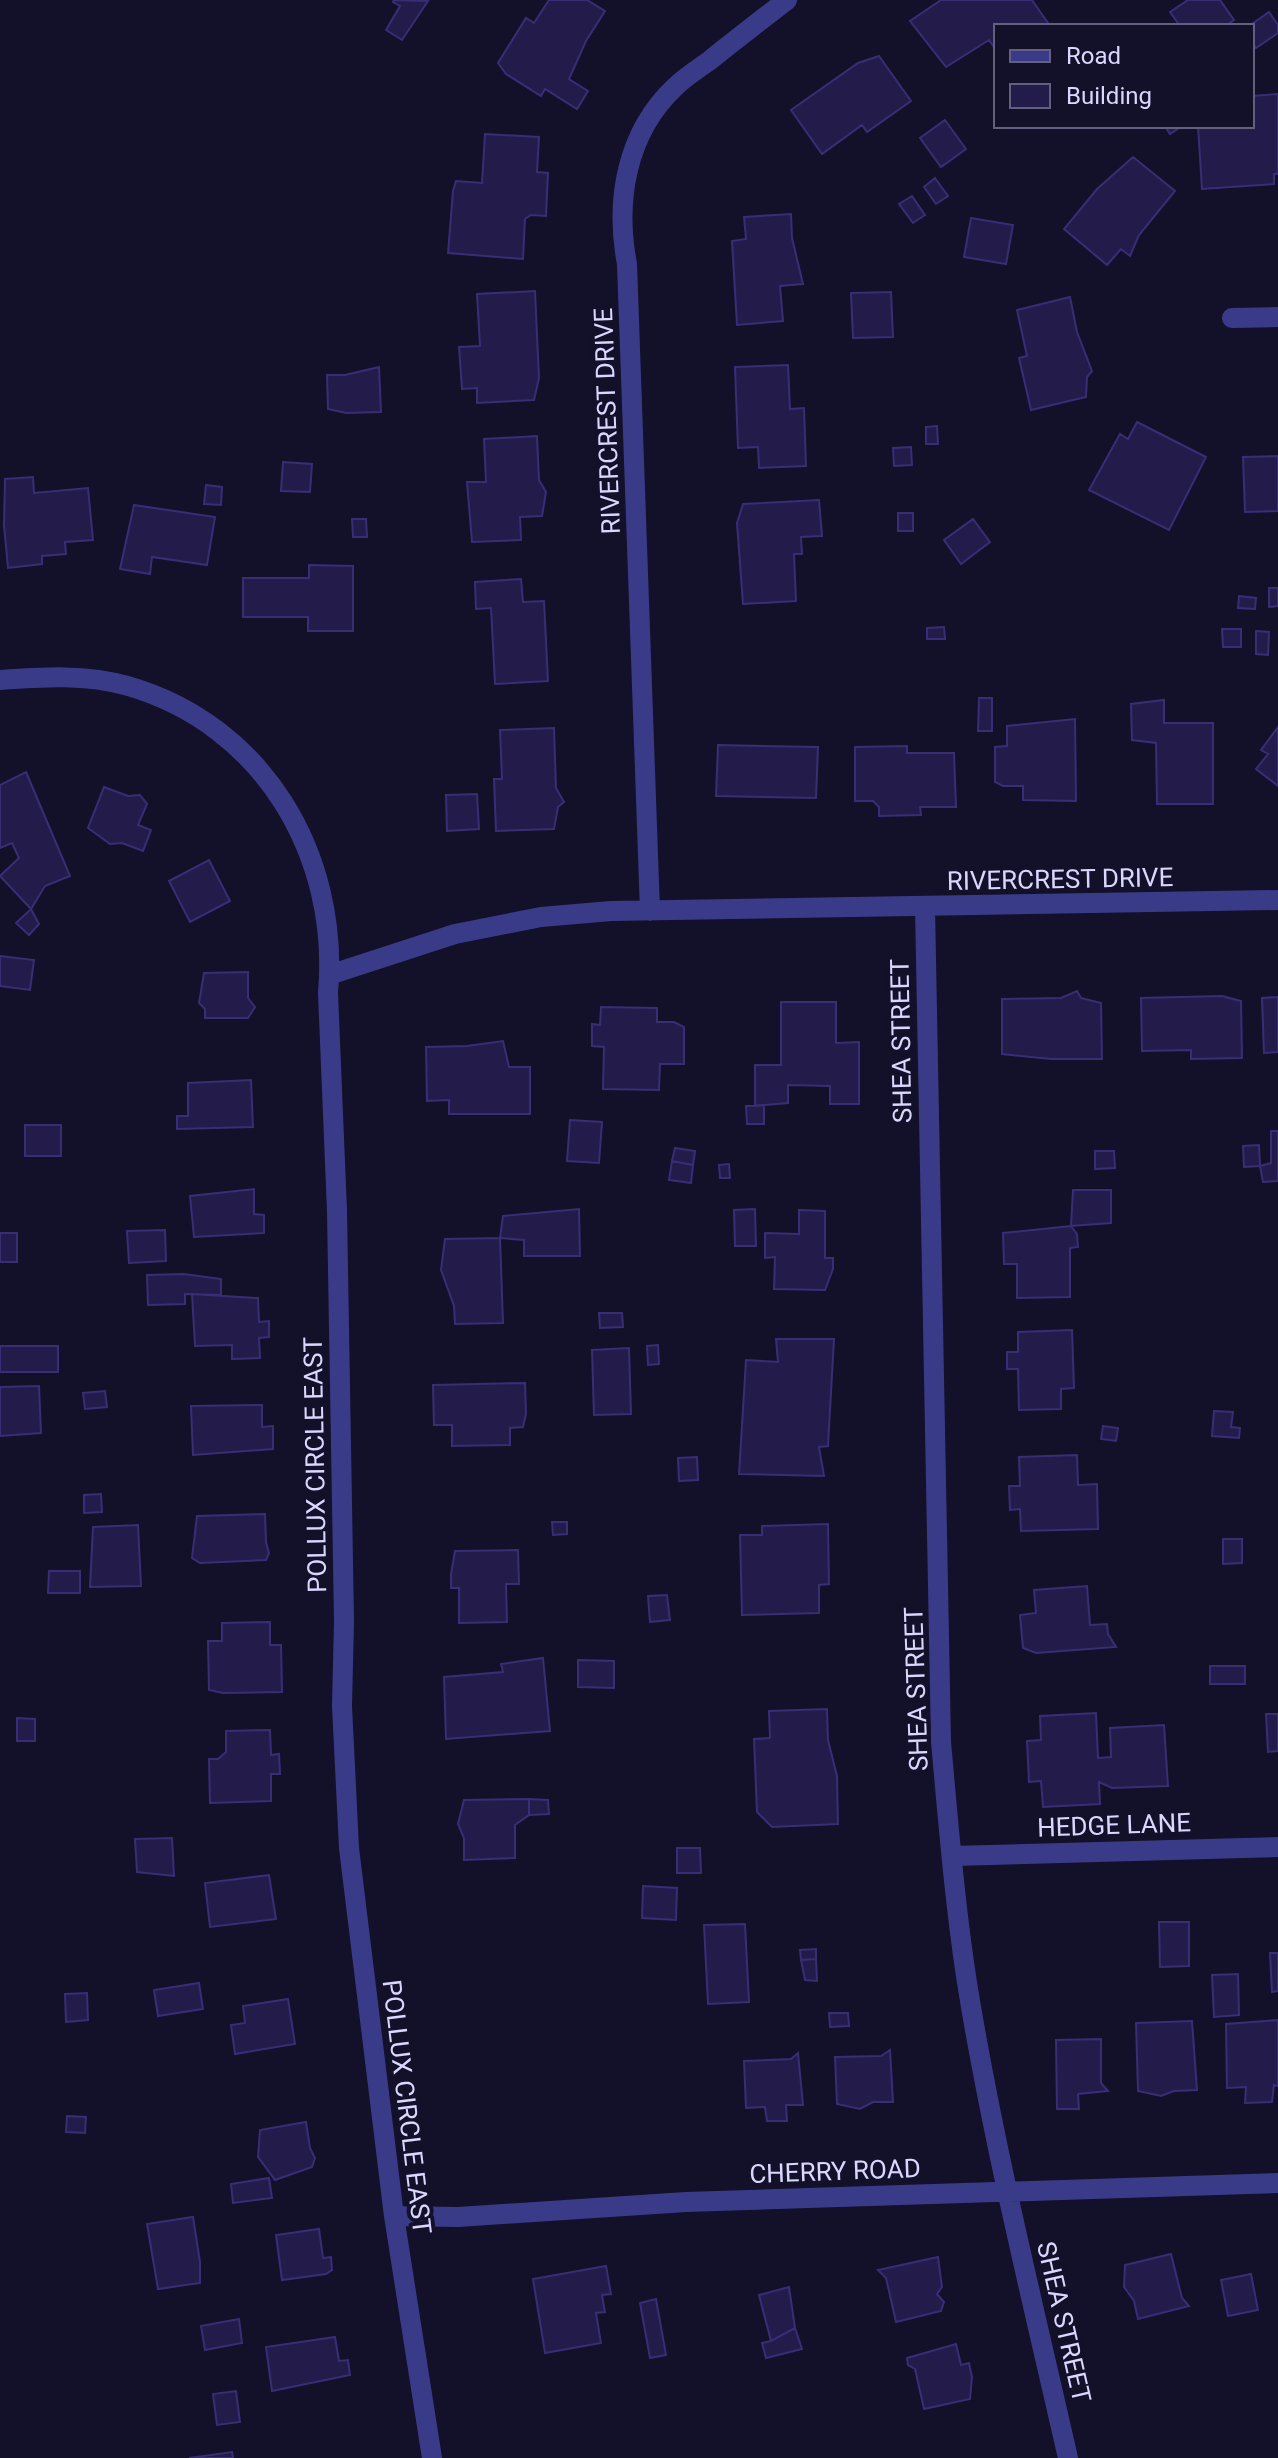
<svg xmlns="http://www.w3.org/2000/svg" width="1278" height="2458" viewBox="0 0 1278 2458" font-family="Roboto,sans-serif">
	<rect width="100%" height="100%" fill="#131029"/>
	<path fill="#231c4a" stroke="#392d76" stroke-width="2" d="M394 0 428 1 402 40 386 30 400 6 393 2Z
		M549 0H587L605 11 586 41 569 79 588 91 577 109 545 89 541 96 506 74 498 63 526 18 534 23Z
		M941 0H1032L1050 26H996V50L989 40 946 67 910 21Z
		M1188 0H1220L1234 20 1225 26H1180L1170 12Z
		M1269 12 1278 25V33L1256 48 1252 42V26H1249Z
		M879 56 911 101 867 132 862 125 822 154 791 110 858 63Z
		M1278 94V174H1274V184L1202 189 1198 126H1252V96Z
		M945 120 966 149 941 167 920 138Z
		M1165 126H1182L1170 134Z
		M485 134 539 137 537 172 548 173 546 216 531 215 525 219 523 259 448 253 453 191 456 181 482 183Z
		M1133 157 1175 191 1139 235 1130 256 1121 249 1107 265 1064 229 1097 189Z
		M935 178 948 196 936 204 924 187Z
		M912 196 925 215 913 223 899 204Z
		M791 214 792 238 803 284 780 286 783 321 737 325 732 241 746 239 744 217Z
		M971 218 1013 225 1006 264 964 257Z
		M535 291 539 378 534 400 477 403V388L462 389 459 347 480 346 477 294Z
		M891 292 893 337 853 338 851 293Z
		M1070 297 1077 332 1092 371 1087 377 1086 397 1031 410 1019 358 1027 356 1017 310Z
		M788 365 790 409 804 408 806 466 759 468 758 447 738 448 735 367Z
		M379 367 381 412 346 413 328 409 327 375H345Z
		M1137 422 1206 457 1169 530 1089 490 1120 434 1128 439Z
		M937 426 938 444H926V427Z
		M537 436 539 480 546 492 542 516 520 517 521 540 472 542 467 482H486L484 439Z
		M911 447 912 465 894 466 893 448Z
		M1278 456V511L1245 512 1243 457Z
		M283 462 312 464 310 492 281 491Z
		M33 477 34 493 88 488 93 540 65 542 66 554 42 556V564L8 568 4 525 5 479Z
		M206 485 222 487 221 505 204 504Z
		M819 500 822 536 801 537 802 554H794L796 601 743 604 737 523 743 504Z
		M134 505 215 517 207 565 152 557 150 574 120 569Z
		M898 513H913V531H898Z
		M352 519H366L367 537H353Z
		M973 519 990 542 961 564 944 540Z
		M309 565 353 566V631H308V617H243V578H309Z
		M521 579 523 602 544 601 548 681 495 684 491 608 476 609 475 582Z
		M1269 588H1278V606L1269 607Z
		M1239 596 1256 598 1255 609 1238 608Z
		M944 627 945 639H927V628Z
		M1222 629H1241V647H1223Z
		M1256 631 1269 632 1268 655 1256 654Z
		M979 698H992V731H978Z
		M1164 700V723H1213V804H1157L1156 743 1132 740 1131 704Z
		M1075 719 1076 801 1023 800V786H1003L995 782V747L1007 746V726Z
		M1278 727V786L1256 769 1268 754 1261 750Z
		M554 728 556 788 564 802 558 807 554 829 496 831 494 779H502L500 730Z
		M718 745 818 747 816 798 716 796Z
		M907 746V753H954L956 807H920L921 815 879 816V807L873 801H855V747Z
		M26 772 70 876 45 886 31 909 0 876 19 858 12 843 0 848V785Z
		M104 787 128 796 140 795 147 804 138 825 151 830 143 851 122 843 110 844 88 828Z
		M477 794 479 829 447 831 446 795Z
		M209 860 230 901 190 922 169 881Z
		M31 909 39 924 29 935 16 923Z
		M0 956 34 960 30 990 0 986Z
		M248 972V998L255 1007 248 1018H205V1009L199 1003 204 973Z
		M1077 991 1081 998 1101 1003 1102 1059H1051L1002 1054V999L1061 998Z
		M1222 996 1241 1001 1242 1058 1191 1059V1050L1142 1051 1141 998Z
		M1278 997V1052L1264 1053 1262 998Z
		M781 1002H836V1043L859 1042V1104H830V1086L788 1085V1103L755 1106V1065H781Z
		M601 1007 657 1008V1022H674L684 1027V1064H660L659 1090 603 1089 604 1047 592 1046V1024L600 1025Z
		M503 1041 509 1067H530V1114H449V1100L427 1101 426 1047 467 1046Z
		M251 1080 253 1127 177 1129V1116H188V1083Z
		M764 1105V1124H747L746 1106Z
		M570 1120 602 1122 599 1163 567 1161Z
		M25 1125H61V1156H25Z
		M1271 1131H1278V1181L1263 1182 1260 1166 1271 1163Z
		M1259 1145 1260 1166 1244 1167 1243 1146Z
		M675 1148 695 1151 693 1165 672 1161Z
		M1095 1151H1114L1115 1168 1095 1169Z
		M672 1161 693 1165 691 1183 669 1180Z
		M729 1164 730 1178H720L719 1165Z
		M254 1189V1214L264 1215V1233L194 1237 190 1196Z
		M1073 1190H1111V1223L1071 1226Z
		M579 1209 580 1256H524V1240L500 1238 503 1216Z
		M755 1209 756 1246H735L734 1210Z
		M799 1210 825 1211V1258H833V1269L825 1290 774 1289 775 1257 765 1258V1233L799 1234Z
		M1071 1226 1077 1234 1078 1247 1070 1248V1297L1017 1298V1264H1004L1003 1233Z
		M165 1230 166 1261 129 1263 127 1231Z
		M0 1233H17V1262H0Z
		M500 1238 503 1323 455 1324 454 1306 441 1270 445 1239Z
		M184 1274 221 1279V1295L185 1294V1304L148 1305 147 1275Z
		M192 1294 258 1298 259 1322 269 1321V1337L259 1338 260 1358 232 1359V1345L195 1346Z
		M599 1313H622L623 1327 600 1328Z
		M1072 1330 1074 1388 1061 1389V1409L1019 1410 1018 1369H1007V1352H1018V1332Z
		M776 1339H834L828 1446 819 1447 824 1476 739 1474 746 1360 778 1362Z
		M658 1345 659 1364 648 1365 647 1346Z
		M0 1346H58V1372H0Z
		M629 1348 631 1414 594 1415 592 1350Z
		M525 1383 526 1414 523 1427 510 1428V1445L452 1446V1425H434L433 1385Z
		M39 1386 41 1433 0 1436V1387Z
		M105 1391 107 1407 85 1409 83 1393Z
		M262 1405V1427L273 1426V1449L193 1455 191 1406Z
		M1214 1411 1233 1412 1231 1427 1240 1428 1239 1438 1212 1436Z
		M1103 1426 1118 1428 1116 1441 1101 1439Z
		M1077 1455 1078 1485 1097 1484 1098 1529 1021 1531 1020 1509 1010 1510 1009 1486H1020L1019 1457Z
		M697 1457 698 1480 679 1481 678 1458Z
		M101 1494 102 1512 84 1513V1495Z
		M265 1514 266 1542 269 1553 266 1560 200 1563 192 1558 197 1516Z
		M552 1522H567V1534L553 1535Z
		M828 1524 829 1584 819 1585V1613L742 1615 740 1535H762V1526Z
		M138 1525 141 1586 90 1587 93 1527Z
		M1223 1539H1242V1563L1223 1564Z
		M518 1550 519 1584H506L507 1622 459 1623V1588H451V1574L455 1551Z
		M49 1571H80V1593H48Z
		M1087 1586 1090 1625 1107 1624 1108 1634 1116 1647 1036 1653 1023 1648 1020 1615 1036 1613 1034 1590Z
		M667 1595 670 1620 650 1622 648 1596Z
		M270 1622V1645H281L282 1692 223 1693 209 1690 208 1641H222V1623Z
		M543 1658 550 1731 446 1739 444 1677 503 1672 501 1664Z
		M578 1660 614 1661V1688L578 1687Z
		M1210 1666H1245V1684H1210Z
		M827 1709 828 1740 837 1776 838 1824 772 1827 757 1812 754 1739 770 1738 769 1711Z
		M1096 1713 1098 1758 1111 1757 1110 1728 1164 1725 1168 1786 1112 1788 1099 1782 1100 1804 1043 1807 1041 1781 1029 1782 1027 1741 1041 1740 1040 1716Z
		M1266 1714H1278V1751L1268 1752Z
		M17 1718 35 1719V1741H17Z
		M270 1730 271 1755 279 1754 280 1774H271V1801L210 1803 209 1759H218L226 1752V1731Z
		M529 1799V1815L515 1825V1858L464 1860V1838L458 1824 464 1800Z
		M529 1799 548 1800 549 1814 529 1815Z
		M172 1838 174 1876 137 1872 135 1839Z
		M677 1848H700L701 1873H677Z
		M269 1875 276 1919 210 1927 205 1883Z
		M643 1886 677 1888 676 1920 642 1918Z
		M1159 1922H1189V1966L1160 1967Z
		M745 1924 749 2002 708 2004 704 1925Z
		M816 1949V1959L801 1960 800 1950Z
		M1270 1953H1278V1991L1272 1992Z
		M816 1959 817 1981 805 1980 801 1960Z
		M1238 1974 1239 2015 1214 2017 1212 1975Z
		M199 1983 203 2009 158 2016 154 1990Z
		M87 1993 88 2020 66 2022 65 1994Z
		M288 1999 295 2044 235 2054 231 2025 245 2023 243 2006Z
		M829 2013H848L849 2026 830 2027Z
		M1278 2020V2086L1274 2085 1272 2102 1245 2103 1246 2087 1227 2088 1226 2024Z
		M1192 2021 1197 2090 1174 2091 1161 2096 1138 2091 1136 2023Z
		M1101 2039V2083L1108 2091 1078 2094 1079 2109H1057L1056 2040Z
		M890 2050 893 2102H873L860 2109 837 2104 835 2057 881 2056Z
		M798 2053 803 2105H786L787 2121H767L765 2107 746 2108 744 2061 791 2059Z
		M67 2116 86 2117 85 2133 66 2132Z
		M306 2122 310 2148 315 2158 312 2167 275 2180 258 2157 260 2130Z
		M269 2178 272 2198 233 2203 231 2184Z
		M193 2217 200 2262V2283L158 2289 147 2224Z
		M319 2229 323 2258 331 2257 332 2270 326 2274 282 2280 276 2235Z
		M1171 2254 1182 2298 1189 2306 1138 2319 1134 2301 1124 2287 1125 2265Z
		M938 2257 942 2287 937 2294 944 2302 941 2311 896 2322 886 2278 878 2270Z
		M606 2266 611 2294 602 2295 605 2312 596 2313 601 2343 545 2353 533 2279Z
		M1251 2274 1258 2310 1228 2316 1221 2280Z
		M789 2287 795 2328 771 2341 759 2295Z
		M656 2299 666 2355 650 2358 640 2303Z
		M239 2319 242 2343 205 2350 201 2326Z
		M795 2328 802 2349 766 2358 762 2343 771 2341Z
		M335 2337 339 2361 348 2360 350 2375 272 2391 266 2347Z
		M956 2344 961 2365 969 2363 972 2377 970 2399 924 2409 915 2369 908 2365 907 2358Z
		M236 2391 240 2422 217 2425 213 2394Z
		M232 2452 233 2458H189Z"/>
	<g fill="none" stroke-linecap="round" stroke-linejoin="round">
		<path stroke="#3a3b88" stroke-width="20" d="M1232 318 1278 317
			M0 680C43 677 86 674 128 686 263 725 340 855 328 993L337 1211 344 1621 342 1706 349 1848 394 2216 432 2458
			M925 907 941 1742C949 1830 956 1920 971 2007 997 2159 1034 2308 1068 2458
			M650 911 627 264C615 201 626 133 675 87 685 77 698 69 709 61 735 40 761 20 787 0
			M329 975 455 934 541 917 611 911 1278 900
			M952 1856 1278 1847
			M394 2216 458 2217 686 2202 1278 2183"/>
	</g>
	<g text-anchor="middle" stroke-width="8" stroke-linejoin="round" paint-order="stroke">
		<g font-size="26" fill="#dad7ff" stroke="#131029">
			<text transform="translate(607 421) rotate(-92)" y="9">RIVERCREST DRIVE</text>
			<text transform="translate(1060 879) rotate(-1)" y="9">RIVERCREST DRIVE</text>
			<text transform="translate(901 1041) rotate(-91)" y="9">SHEA STREET</text>
			<text transform="translate(315 1465) rotate(-91)" y="9">POLLUX CIRCLE EAST</text>
			<text transform="translate(916 1689) rotate(-92)" y="9">SHEA STREET</text>
			<text transform="translate(1114 1825) rotate(-2)" y="9">HEDGE LANE</text>
			<text transform="translate(407 2107) rotate(83)" y="9">POLLUX CIRCLE EAST</text>
			<text transform="translate(835 2171) rotate(-2)" y="9">CHERRY ROAD</text>
			<text transform="translate(1064 2322) rotate(77)" y="9">SHEA STREET</text>
		</g>
	</g>
	<rect x="994" y="24" width="260" height="104" fill="#131029" stroke="#63607f" stroke-width="2"/>
	<rect x="1010" y="50" width="40" height="12" fill="#3a3b88" stroke="#63607f" stroke-width="2"/>
	<text x="1066" y="64" font-size="24" fill="#dad7ff">Road</text>
	<rect x="1010" y="84" width="40" height="24" fill="#231c4a" stroke="#63607f" stroke-width="2"/>
	<text x="1066" y="104" font-size="24" fill="#dad7ff">Building</text>
</svg>
